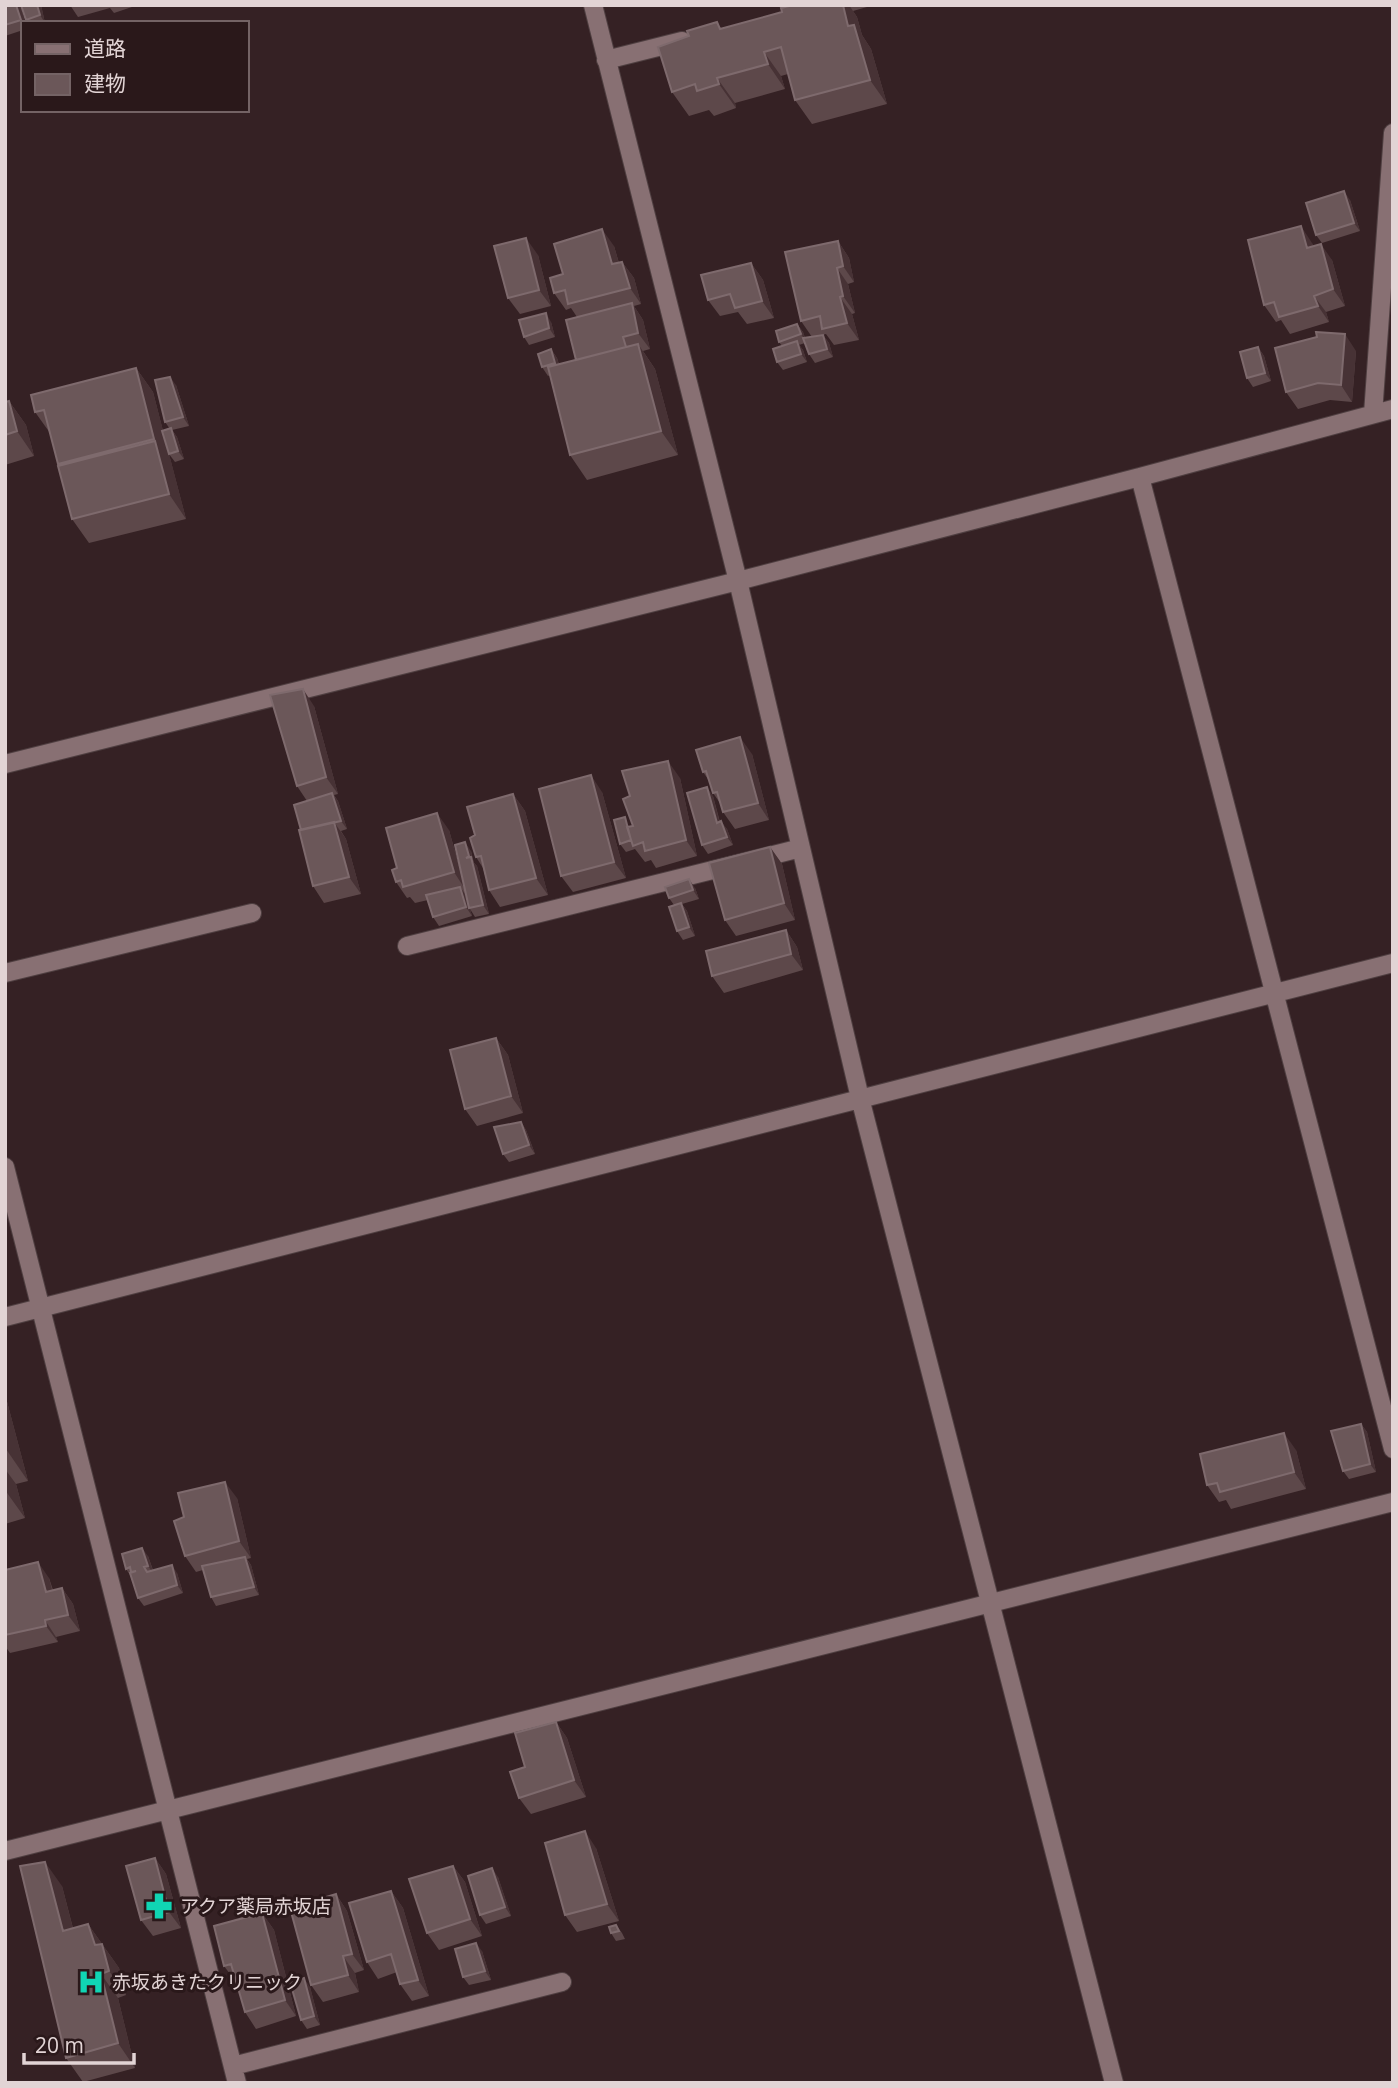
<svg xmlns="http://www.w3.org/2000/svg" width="1398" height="2088" viewBox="0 0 1398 2088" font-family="'Open Sans','Noto Sans JP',sans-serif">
	<rect width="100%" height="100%" fill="#352124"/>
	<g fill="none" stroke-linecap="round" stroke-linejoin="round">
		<g stroke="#4f3f41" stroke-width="20">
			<path id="minor" d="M593 5 738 581 860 1098 1114 2083
				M606 60 682 41
				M1373 414 1393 133
				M1140 477 1393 1449
				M5 764 738 581 1140 477 1393 409
				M407 946 801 848
				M5 973 252 913
				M5 1167 237 2083
				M5 1317 1393 963
				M5 1851 1393 1502
				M233 2066 562 1982"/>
		</g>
		<use href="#minor" stroke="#887073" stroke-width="18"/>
	</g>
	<path fill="#5d484a" d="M5 5 21 8 25 23H23V30L5 36Z
		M21 5H41L45 23H28Z
		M70 5H138L114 13 110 8 78 17Z
		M793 5H874L853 11 857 17 862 35 871 49 887 104 812 124 795 100 788 74 781 76 785 89 735 103 736 108 714 116 709 110 689 116 672 92 722 29 782 12Z
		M1350 200 1360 231 1322 243 1316 235Z
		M838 241 849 258 854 282 848 284 855 313 852 314 859 340 834 345 826 334 822 335H823L829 343 833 357 815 363 809 354 805 343 799 345 803 350 807 362 783 370 777 362 782 346 779 342 797 324 803 332 805 338 812 337 801 321Z
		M1312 243 1313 246 1332 260 1345 306 1326 312 1329 322 1290 334 1281 320 1276 322 1264 305Z
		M614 246 619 263 622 262 634 278 641 304 634 306 643 320 650 349 643 351 655 369 678 455 587 480 570 455 550 375 548 376 542 367 551 349 557 358 559 364 576 360 577 317 571 308 566 310 554 293 563 274Z
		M538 255 551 306 520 314 508 298Z
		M751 263 763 280 774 318 747 324 738 312 720 316 708 300Z
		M551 322 555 337 529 345 524 337Z
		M1258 347 1264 356 1271 381 1253 387 1247 378Z
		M1356 351 1352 402 1330 400 1298 409 1286 392Z
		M136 368 153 392 163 431 170 429 165 422 176 385 189 426 172 430 177 437 184 459 175 462 169 454 165 439 186 519 89 543 72 519 50 433 35 412Z
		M9 401 26 425 34 456 5 465V402Z
		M314 706 338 794 334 795 338 801 347 829 341 831 346 839 361 894 324 903 313 886 301 830 307 801 297 786Z
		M752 754 769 820 735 829 723 812 720 803 713 793 710 782 703 772Z
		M680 778 697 856 656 868 651 860 645 862 635 849 626 852 620 844 631 826H633Z
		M602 792 626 878 573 892 561 876Z
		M513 794 525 811 548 895 500 907 489 890 483 868 476 857 475 835Z
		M713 796 720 822 727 829 733 845 708 854 702 845Z
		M449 830 461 873 471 851 474 863 477 866 489 914 475 917 470 909 472 916 439 926 433 917 428 900 415 903 410 897 407 898 396 882 397 868Z
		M770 847 782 864 795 920 736 936 725 920Z
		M695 888 699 899 682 904 687 911 695 936 683 940 677 931 674 905 669 898Z
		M786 930 797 947 803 970 724 993 712 976Z
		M496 1038 508 1055 523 1113 477 1126 465 1109Z
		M521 1122 526 1130 535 1154 509 1162 503 1154Z
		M5 1394 28 1481 16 1484 25 1518 5 1524Z
		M1361 1424 1367 1432 1376 1472 1349 1479 1343 1471Z
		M1296 1450 1306 1489 1231 1509 1226 1500 1219 1502 1207 1485Z
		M237 1498 251 1558 247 1559 251 1565 259 1595 216 1606 211 1597 203 1570 196 1572 185 1556Z
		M148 1556 153 1570 177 1573 183 1593 144 1606 138 1598 130 1575 126 1569Z
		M5 1570 49 1578 53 1590 62 1588 73 1604 80 1631 56 1637 58 1642 10 1653 5 1646Z
		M556 1722 567 1738 586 1797 531 1814 519 1798 525 1767Z
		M596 1848 619 1921 577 1932 565 1915Z
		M155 1858 166 1874 181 1928 153 1936 141 1920Z
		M453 1866 465 1882 482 1936 439 1950 427 1933Z
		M498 1877 511 1916 486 1924 480 1915Z
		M62 1886 73 1928 88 1924 119 1968 126 1995 118 1998 135 2068 83 2082 66 2058Z
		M391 1891 403 1908 429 1996 412 2001 400 1984 397 1972 378 1979 367 1962Z
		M336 1894 347 1911 364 1970 355 1973 359 1992 323 2002 311 1985Z
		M262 1913 274 1930 296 2016 256 2029 245 2012 236 1982 224 1966Z
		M616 1925 622 1933 625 1939 616 1941 611 1933Z
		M482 1951 491 1980 469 1985 463 1977Z
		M310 1987 320 2025 307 2029 301 2020Z"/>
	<path fill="#473235" d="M16 5H19L21 8 25 23H23L21 20Z
		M37 5H41L45 23 40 15Z
		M843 5H849L857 17 862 35 871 49 887 104 870 80 848 26Z
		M764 52 781 76 785 89 768 64Z
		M717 78 735 103 736 108 719 84Z
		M1344 191 1350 200 1360 231 1354 223Z
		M1301 226 1312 243 1319 265 1307 248Z
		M602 229 614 246 624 281 612 264Z
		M526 238 538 255 551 306 539 290Z
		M838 241 849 258 854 282 843 266Z
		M1321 244 1332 260 1345 306 1333 289Z
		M622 262 634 278 641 304 630 288Z
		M751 263 763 280 774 318 762 301Z
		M837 268 848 284 855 313 843 296Z
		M1314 296 1326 312 1329 322 1318 306Z
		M840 297 852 314 859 340 847 323Z
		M632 303 643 320 650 349 638 333Z
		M546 313 551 322 555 337 549 328Z
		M797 324 803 332 807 343 801 334Z
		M1345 334 1356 351 1352 402 1341 385Z
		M823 335 829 343 833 357 827 349Z
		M797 341 803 350 807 362 801 354Z
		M638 344 655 369 678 455 661 431Z
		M1258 347 1264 356 1271 381 1265 373Z
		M551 349 557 358 561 372 555 363Z
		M136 368 153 392 186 519 169 494Z
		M170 377 176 385 189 426 183 417Z
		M9 401 26 425 34 456 17 431Z
		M171 428 177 437 184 459 178 451Z
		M303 689 314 706 338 794 326 777Z
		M740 737 752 754 769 820 758 803Z
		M668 761 680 778 697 856 686 840Z
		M591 775 602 792 626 878 614 862Z
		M707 787 713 796 722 832 717 823Z
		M332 793 338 801 347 829 341 821Z
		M513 794 525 811 548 895 536 878Z
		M437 813 449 830 465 889 454 872Z
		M721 821 727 829 733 845 727 837Z
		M334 822 346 839 361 894 349 877Z
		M465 842 471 851 474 863 477 866 489 914 483 905 471 859 469 856Z
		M770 847 782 864 795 920 784 903Z
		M689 879 695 888 699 899 693 890Z
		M460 887 466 895 472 916 466 907Z
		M681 903 687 911 695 936 689 927Z
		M786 930 797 947 803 970 791 954Z
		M496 1038 508 1055 523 1113 511 1096Z
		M521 1122 526 1130 535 1154 529 1145Z
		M5 1394 28 1481 6 1449Z
		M1361 1424 1367 1432 1376 1472 1370 1464Z
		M1284 1433 1296 1450 1306 1489 1294 1472Z
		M5 1469 16 1484 25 1518 5 1490Z
		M225 1482 237 1498 251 1558 239 1541Z
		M142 1548 148 1556 154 1574 148 1566Z
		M245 1557 251 1565 259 1595 254 1587Z
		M38 1562 49 1578 57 1609 46 1592Z
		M172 1565 177 1573 183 1593 177 1585Z
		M62 1588 73 1604 80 1631 68 1615Z
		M45 1620 56 1637 58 1642 46 1626Z
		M556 1722 567 1738 586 1797 574 1780Z
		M585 1831 596 1848 619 1921 607 1904Z
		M155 1858 166 1874 181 1928 169 1912Z
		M45 1862 62 1886 80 1956 63 1931Z
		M453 1866 465 1882 482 1936 470 1919Z
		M492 1868 498 1877 511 1916 505 1907Z
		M391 1891 403 1908 429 1996 418 1980Z
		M336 1894 347 1911 364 1970 352 1954Z
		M262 1913 274 1930 296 2016 285 2000Z
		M88 1924 119 1968 126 1995 109 1971 95 1945Z
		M476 1943 482 1951 491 1980 485 1971Z
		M343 1956 355 1973 359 1992 348 1975Z
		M101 1974 118 1998 135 2068 118 2043Z
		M304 1978 310 1987 320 2025 314 2016Z"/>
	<path fill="#6b5759" stroke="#7e6a6d" stroke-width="2" d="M5 5H16L21 20 5 25Z
		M21 5H37L40 15 26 20Z
		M793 5H843L848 26 854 25 870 80 795 100 781 47 764 52 768 64 717 78 719 84 697 91 695 84 672 92 658 47 689 36 687 31 717 22 720 29 782 12 781 8Z
		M1344 191 1354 223 1316 235 1306 203Z
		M1301 226 1307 248 1321 244 1333 289 1314 296 1318 306 1279 317 1274 302 1264 305 1248 240Z
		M602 229 612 264 622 262 630 288 568 304 565 290 554 293 550 278 563 274 554 244Z
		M526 238 539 290 508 298 494 246Z
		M838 241 843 266 837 268 843 296 840 297 847 323 822 329 820 316 801 321 785 252Z
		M751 263 762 301 735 308 730 294 708 300 701 275Z
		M632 303 638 333 623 337 626 347 576 360 566 320Z
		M546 313 549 328 524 337 519 320Z
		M797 324 801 334 779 342 776 331Z
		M1316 332 1345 334 1341 385 1318 383 1286 392 1275 348 1317 337Z
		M823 335 827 349 809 354 803 338Z
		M797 341 801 354 777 362 773 349Z
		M638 344 661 431 570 455 548 367Z
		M1258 347 1265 373 1247 378 1240 352Z
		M551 349 555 363 542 367 538 354Z
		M136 368 154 439 58 464 44 410 35 412 31 395Z
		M170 377 183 417 165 422 155 380Z
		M9 401 17 431 5 435V402Z
		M171 428 178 451 169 454 162 431Z
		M155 441 169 494 72 519 58 466Z
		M303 689 326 777 297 786 270 695Z
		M740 737 758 803 723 812 717 792 713 793 706 771 703 772 696 750Z
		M668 761 686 840 645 851 643 842 633 846 627 827 633 826 623 799 630 796 622 771Z
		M591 775 614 862 561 876 539 789Z
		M707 787 717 823 721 821 727 837 702 845 687 793Z
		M332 793 341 821 301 830 294 805Z
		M513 794 536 878 489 890 481 856 476 857 470 838 475 835 467 807Z
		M437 813 454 872 403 887 401 880 396 882 392 870 397 868 386 828Z
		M625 817 631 840 620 844 614 820Z
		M334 822 349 877 313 886 299 830Z
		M465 842 469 856 466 858 471 857 483 905 469 908 455 845Z
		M770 847 784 903 725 920 709 863Z
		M689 879 693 890 669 898 665 887Z
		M460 887 466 907 433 917 426 895Z
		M681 903 689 927 677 931 669 907Z
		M786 930 791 954 712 976 706 951Z
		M496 1038 511 1096 465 1109 450 1050Z
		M521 1122 529 1145 503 1154 494 1127Z
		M1361 1424 1370 1464 1343 1471 1331 1431Z
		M1284 1433 1294 1472 1220 1492 1217 1483 1207 1485 1200 1454Z
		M225 1482 239 1541 185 1556 174 1521 184 1517 178 1493Z
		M142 1548 148 1566 144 1567 147 1572 172 1565 177 1585 138 1598 130 1573 136 1571 131 1572 130 1567 126 1569 122 1554Z
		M245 1557 254 1587 211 1597 202 1566Z
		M38 1562 46 1592 62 1588 68 1615 45 1620 46 1626 5 1635V1570Z
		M556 1722 574 1780 519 1798 510 1772 525 1767 515 1733Z
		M585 1831 607 1904 565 1915 545 1843Z
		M155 1858 169 1912 141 1920 126 1866Z
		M45 1862 63 1931 88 1924 95 1945 102 1944 109 1971 101 1974 118 2043 66 2058 20 1866Z
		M453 1866 470 1919 427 1933 409 1879Z
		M492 1868 505 1907 480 1915 468 1876Z
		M391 1891 418 1980 400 1984 391 1954 367 1962 349 1903Z
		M336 1894 352 1954 343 1956 348 1975 311 1985 290 1908Z
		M262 1913 285 2000 245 2012 231 1964 224 1966 214 1926Z
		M616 1925 619 1931 611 1933 609 1927Z
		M476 1943 485 1971 463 1977 455 1949Z
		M304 1978 314 2016 301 2020 290 1982Z"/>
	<defs>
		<g id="pharmacy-bare" transform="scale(2.1)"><path d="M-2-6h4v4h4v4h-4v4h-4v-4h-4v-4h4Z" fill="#10d5b4" stroke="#2a181a" stroke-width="2.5" paint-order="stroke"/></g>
		<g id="hospital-bare" transform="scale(2.1)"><path d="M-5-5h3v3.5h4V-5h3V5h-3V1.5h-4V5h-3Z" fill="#10d5b4" stroke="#2a181a" stroke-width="2.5" paint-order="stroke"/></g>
	</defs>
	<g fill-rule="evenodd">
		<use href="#pharmacy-bare" x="159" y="1906"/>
		<use href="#hospital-bare" x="91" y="1982"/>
	</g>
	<g text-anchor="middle" stroke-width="6" stroke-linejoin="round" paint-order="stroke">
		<g font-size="19" fill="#e2d4d5" stroke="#2a181a" text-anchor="start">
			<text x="180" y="1913">アクア薬局赤坂店</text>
			<text x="112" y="1989">赤坂あきたクリニック</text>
		</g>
	</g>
	<rect width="1398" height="2088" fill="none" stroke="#e2d4d5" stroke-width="14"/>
	<rect x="21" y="21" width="228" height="91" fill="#2a181a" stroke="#746365" stroke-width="2"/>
	<rect x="35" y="44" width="35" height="10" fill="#887073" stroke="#746365" stroke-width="2"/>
	<text x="84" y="56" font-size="21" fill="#e2d4d5">道路</text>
	<rect x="35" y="74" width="35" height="21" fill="#6b5759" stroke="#746365" stroke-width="2"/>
	<text x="84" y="91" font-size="21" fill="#e2d4d5">建物</text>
	<path d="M24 2053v10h110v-10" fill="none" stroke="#e2d4d5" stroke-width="3.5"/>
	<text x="35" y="2053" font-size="21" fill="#e2d4d5" stroke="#2a181a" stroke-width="5" paint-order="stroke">20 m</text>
</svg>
